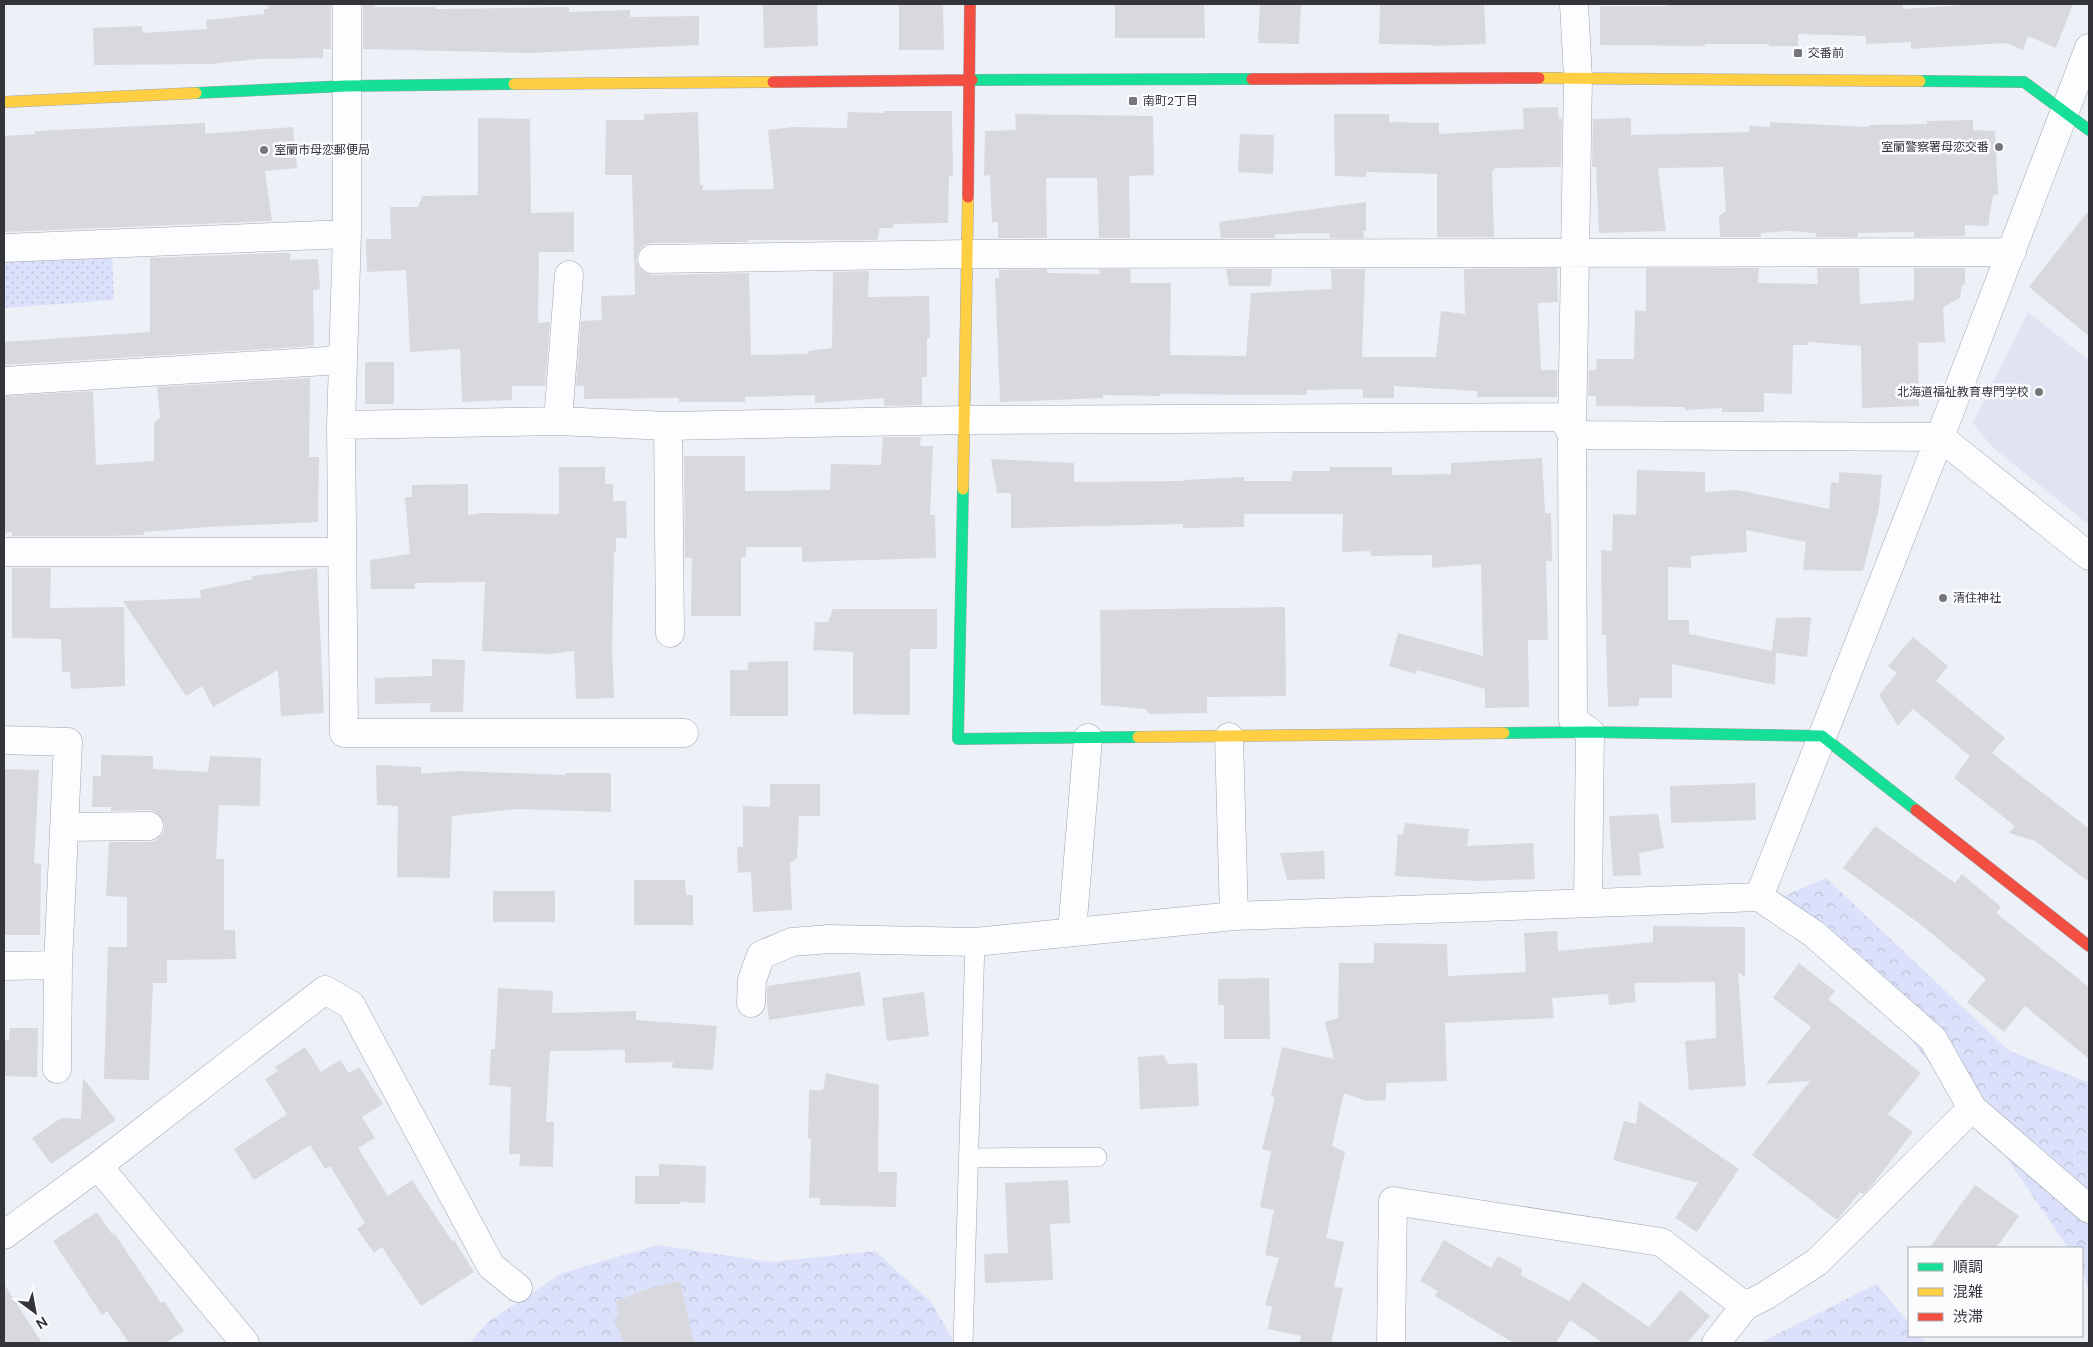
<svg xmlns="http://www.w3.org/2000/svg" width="2093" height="1347" viewBox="0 0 2093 1347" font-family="'DM Sans','Noto Sans JP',sans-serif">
	<defs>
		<pattern id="forest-crowns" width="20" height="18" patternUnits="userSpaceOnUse" patternTransform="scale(1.25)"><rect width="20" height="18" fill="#dbe1fa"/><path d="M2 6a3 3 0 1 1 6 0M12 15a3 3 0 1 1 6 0" fill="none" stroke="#bdc2d7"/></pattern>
		<pattern id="park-dots" width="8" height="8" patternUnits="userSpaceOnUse" patternTransform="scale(1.25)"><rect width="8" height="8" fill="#dbe1fa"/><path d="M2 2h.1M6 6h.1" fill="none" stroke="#bdc2d7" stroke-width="1.8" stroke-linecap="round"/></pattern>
	</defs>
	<rect width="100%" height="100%" fill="#eef0f8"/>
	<path fill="#e0e3f2" d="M2028 312 2089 360V525L1991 446 1973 423Z"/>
	<path fill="url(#forest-crowns)" d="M1826 878 2008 1050 2089 1083V1293L2082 1268V1248H2068L2004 1154 1906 1034 1853 963 1784 896Z
		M658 1245 771 1262 875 1251 931 1302 955 1343H470L488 1322 562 1273Z
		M1876 1284 1909 1323V1336H1920L1926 1343H1760Z"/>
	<path fill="url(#park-dots)" d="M112 253 114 300 4 308V259Z"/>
	<path fill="#d8d9df" d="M268 4H331V49H323V58L258 59 211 64 94 65 93 28 142 26 143 33 207 29 206 20 264 14V9H269Z
		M363 4H375V7H435V9L569 7V12L630 10V17L699 16V45L530 53 363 49Z
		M763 4H817L818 46 764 48Z
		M899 4H943L944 50H899Z
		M1115 4H1204L1205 38H1115Z
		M1260 4H1301L1299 44 1258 43Z
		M1484 4 1486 44 1434 46V45L1379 44 1380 5Z
		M1666 4H1903V9L1964 5V4H2073L2056 48 2028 36 2023 50 2006 43 1911 49V42L1866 44V36L1798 34V46H1769V44H1705V46L1600 45V6H1666Z
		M1558 107 1559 119H1562L1561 167 1494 168 1495 170 1492 171 1494 237H1437V174L1366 172V177L1335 176 1334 114H1389V122L1439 123V134L1524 129 1523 108Z
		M884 111H952L953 176H949L948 223 893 224V228H880L877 240H748V242L652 243 644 245 639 251 636 260 639 267 644 272 652 275 749 273 751 355 808 354V351L832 348 833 272 869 271 868 297 929 296 930 338H927V377H922V405L884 406V398L815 403V395L745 397V402H679V398L584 399V386H576L581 321 602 320 601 296 635 295 632 175H605L606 120H644V114L698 112 700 185H703V190L774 189 768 130 793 127 847 128 848 112 884 113Z
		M1015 114 1153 116 1154 175 1129 176 1130 238H1099L1097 178H1046L1047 238H998V222H992L990 175 984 176 985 131 1016 130Z
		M478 118 530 119 531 213 574 212V252H539L538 323 550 322 545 386H512V400L462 402 460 349 410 352 406 270 367 272 366 239H391L390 207H418L422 196 478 195Z
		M1631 118V135L1749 132V126L1770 127V122L1869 127V125L1927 124V121L1973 120V130L1995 131 1998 194 1993 196 1988 226 1965 225V236L1914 237V232L1858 233V237H1816V233L1789 231 1761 233V237H1720L1719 216 1726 211 1723 167 1658 168 1666 231 1599 233 1596 167H1592L1593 119Z
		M205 123V134L293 127 297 168 265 171 272 221 4 232V136L35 134V131Z
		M1240 134 1274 135 1273 174 1238 172Z
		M1366 202V231H1363L1364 238H1330L1329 233 1275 234V238H1221L1219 222Z
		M2089 210V336L2029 287Z
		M274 253H290V260L318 259 320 289 313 290 314 346 4 365V342L150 332V258Z
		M1557 268 1558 302 1538 303 1541 370H1557V397H1477V391L1394 386V398H1363V389L1307 390V395L1160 394V396L1103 395V398L1000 402 995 278H999V270L1047 269V273L1100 274 1099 269H1130L1131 283H1171L1170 355 1246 356 1251 293 1332 289 1331 269H1365L1362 357H1436L1441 311 1465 314 1464 269Z
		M1646 268H1759L1758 283 1818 284 1817 268H1859L1860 304 1914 300V268H1965V284L1962 286 1960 298 1943 307 1945 342 1918 343 1919 406 1862 408 1861 346 1808 342V345H1793L1792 394 1764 393V412H1722V408L1685 410V407L1596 406V396H1588L1589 370H1596L1597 359H1634L1635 310 1646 311Z
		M1226 269H1272L1271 286H1229Z
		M365 362H394V404H365Z
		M310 378 309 457H319L318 522 208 527 144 532V535L106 536H12V532L4 533V396L93 391 96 465 154 461V423L160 418 157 387Z
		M883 437H921L920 446H933L930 515H935L936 558 802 562V547H746V557H741V616H691L692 558H685L684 456H745V491L830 490 831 464 881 465Z
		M1542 458 1545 513H1551L1552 561H1546L1548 640H1528L1529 707 1485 708V689L1417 670 1416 674 1389 666 1398 633 1483 656 1481 564 1432 568V555L1372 556 1370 551 1342 552 1343 514H1244V527L1183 528V524L1011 528V493H997L991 459 1074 463V482L1183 481V480L1244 477V481H1291L1293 471H1330V467H1392V475L1451 474V463Z
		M559 467H605V484H613V501H626L627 538H616V552H614L612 649 614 698 576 699 574 651 550 654 482 651 485 582 415 583V589H371L370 560 410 554 405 497H412V485L468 484V515L481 513 559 514Z
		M1637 470 1705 472V492L1738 490 1829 509 1831 482 1839 483V472L1882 475 1879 508 1863 571 1803 570 1806 542 1746 530 1747 552 1691 556V568L1668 567V620H1689V634L1772 651 1776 618 1811 617 1807 657 1776 653 1775 685 1672 664V698H1639V706L1608 707 1606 635H1602L1601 550 1612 551 1613 514 1636 515Z
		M12 568H51L50 608 124 607 125 686 71 689 70 672H62L61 639 12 638Z
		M317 568 324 713 281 716 278 670 213 707 202 686 186 696 123 601 201 598 200 590 253 579 252 576Z
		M1285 607 1286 696 1207 697V713L1150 714 1145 709 1101 705 1100 610Z
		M833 609H937V649H910V715L853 714V652L813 650 815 622H828Z
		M1913 637 1948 666 1936 681 2005 738 1992 753 2089 829V882L2035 841 2009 833 2015 826 1954 778 1970 756 1913 709 1898 726 1879 695 1897 673 1888 666Z
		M432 659 465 660 463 712H430L431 703 375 704V678L432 676Z
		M788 661V716H730V670H748V662Z
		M101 755 153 756V769L208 772 210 756 261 758 260 806 219 805 216 859H224V930H235L236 959 167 960V983H153L149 1080 104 1079 108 947H127V897L106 896 109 842H149L157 840 163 833 165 825 162 818 156 812 149 810 111 811V807H92L93 776H101Z
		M376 765 421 767V774L459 771 566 775V773H611V812L516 809 452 816 450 878 397 877 398 806 377 805Z
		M4 769 39 770 34 863 41 864 40 935H4Z
		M1755 783 1756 820 1671 823 1670 786Z
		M770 784H820V816H799L797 858 790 863 792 910 753 912 751 872 738 873 737 847H743V806L770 807Z
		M1658 814 1664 848 1639 853 1641 875 1613 876 1609 816Z
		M1405 823 1469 829 1467 846 1533 843 1535 879 1477 881 1395 876 1398 834 1403 835Z
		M1875 826 1955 883 1962 874 2001 907 1996 913 2089 987V1059L2025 1006 2004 1032 1967 1002 1986 979 1924 927 1843 868Z
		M1324 851 1325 879 1287 880 1280 853Z
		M634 880H685L686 895H693V925H634Z
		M493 891H555V922H493Z
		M1653 926 1745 927V977L1738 972 1746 1086 1689 1090 1685 1041 1716 1038 1715 982 1634 983 1636 1002 1609 1005 1608 994 1552 998 1554 1018 1445 1023 1447 1081 1386 1083V1100L1366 1101 1344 1093 1332 1146 1345 1152 1326 1238 1344 1242 1334 1287 1343 1288 1331 1343H1300L1301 1336 1268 1329 1272 1307 1265 1305 1279 1258 1265 1255 1274 1210 1260 1207 1271 1151 1262 1149 1275 1097 1271 1096 1282 1047 1334 1059 1325 1022 1338 1018 1339 963H1374V943L1447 944 1448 976 1526 972 1524 933 1557 931 1558 951 1653 942Z
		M1799 963 1835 991 1828 999 1921 1073 1888 1114 1913 1132 1873 1184 1863 1194 1860 1192 1837 1220 1752 1155 1810 1081 1766 1084 1811 1027 1773 998Z
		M860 972 865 1005 769 1020 767 1003V986Z
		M1269 978 1270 1039H1224V1005H1218V979Z
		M498 988 553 991 552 1013 636 1011V1020L717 1026 713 1070 672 1068 673 1062 625 1063V1050L550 1051 546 1122H554L553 1167 519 1166 520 1154H509L511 1087 489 1085 491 1049H495Z
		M924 992 929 1036 887 1041 882 998Z
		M10 1028H38L37 1077 4 1076V1039L9 1040Z
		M305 1047 321 1072 340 1060 349 1073 359 1067 383 1104 362 1117 375 1138 358 1148 388 1196 412 1180 452 1241 454 1240 474 1272 421 1306 382 1247 374 1253 357 1229 365 1223 330 1166 325 1169 310 1145 254 1180 234 1149 287 1114 265 1079 278 1071 275 1067Z
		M1164 1055 1168 1064 1197 1063 1199 1106 1140 1109 1138 1057Z
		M826 1073 879 1085 878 1172H897L896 1207 820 1205V1198H809L811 1139H808L809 1090H823Z
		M83 1078 116 1120 51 1164 32 1138 61 1118 81 1119Z
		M1639 1101 1739 1169 1697 1232 1675 1218 1698 1183 1613 1160 1624 1121 1636 1124Z
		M659 1164 706 1166 705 1203 680 1202V1204H635V1176H659Z
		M1068 1180 1070 1223 1050 1224 1053 1280 985 1283 984 1254 1008 1253 1005 1183Z
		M1975 1185 2019 1216 1996 1248H1929Z
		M97 1212 112 1234 114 1233 161 1303 164 1301 184 1331 165 1343H129L107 1311 102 1315 53 1241Z
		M1444 1240 1491 1268 1498 1256 1522 1269 1521 1275 1569 1301 1583 1282 1649 1327 1680 1290 1710 1316 1687 1343H1603L1570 1320 1556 1343H1514L1435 1296 1438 1291 1420 1281Z
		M680 1281 694 1343H624L614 1319 618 1315 616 1301 650 1288Z
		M4 1284 42 1343H4Z"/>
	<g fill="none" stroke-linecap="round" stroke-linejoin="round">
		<g stroke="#a3a4aa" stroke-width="20">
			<path id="lane" d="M969 1158 1097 1157
				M963 1343 975 942"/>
		</g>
		<g stroke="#a3a4aa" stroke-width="29">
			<path id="street" d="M347 4V234L341 425 344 733H684
				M1574 4 1578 78 1572 435 1573 720 1590 732 1588 902
				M4 248 347 234
				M652 259 968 254 2012 252
				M4 381 342 360
				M558 421 569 275
				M341 425 558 421 668 426 965 420 1563 417 1572 435 1940 437 2089 556
				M668 426 670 633
				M4 552H342
				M1229 737 1234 916
				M4 740 68 742 58 965 57 1069
				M66 827 149 826
				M1759 897 1940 437 2089 48
				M1072 932 1088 738
				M4 966 58 965
				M751 1003 752 980 761 955 792 942 829 939 975 942 1234 916 1759 897 1814 934 1933 1039 1972 1108 1817 1262 1765 1296 1745 1306 1716 1343
				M1972 1108 2089 1209
				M98 1166 245 1343
				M4 1235 98 1166 325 990 351 1005 491 1266 518 1288
				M1391 1343 1393 1201 1661 1242 1745 1306"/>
		</g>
		<g stroke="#a3a4aa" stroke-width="12">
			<path id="fast" d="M972 80 1252 79
				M1920 81 2024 82 2089 130
				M196 93 346 86 514 84
				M963 489 958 739 1138 737
				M1504 733 1590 732 1822 736 1916 810"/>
		</g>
		<g stroke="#a3a4aa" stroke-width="12">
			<path id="slow" d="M1539 78 1920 81
				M514 84 773 82
				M4 102 196 93
				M963 489 968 197
				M1138 737 1504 733"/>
		</g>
		<g stroke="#a3a4aa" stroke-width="12">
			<path id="jam" d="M1252 79 1539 78
				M773 82 972 80
				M968 197 970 4
				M1916 810 2089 946"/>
		</g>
		<use href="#lane" stroke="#fcfdfe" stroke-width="19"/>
		<use href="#street" stroke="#fcfdfe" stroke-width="28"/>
		<use href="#fast" stroke="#16e098" stroke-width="11"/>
		<use href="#slow" stroke="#ffcf43" stroke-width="11"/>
		<use href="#jam" stroke="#f24e42" stroke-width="11"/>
	</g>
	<g fill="#75767c" stroke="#fbfcfe" stroke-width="2">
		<rect x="1793" y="48" width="10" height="10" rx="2.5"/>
		<rect x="1128" y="96" width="10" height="10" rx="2.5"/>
		<circle cx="1999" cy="147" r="5"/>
		<circle cx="264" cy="150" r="5"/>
		<circle cx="2039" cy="392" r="5"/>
		<circle cx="1943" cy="598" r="5"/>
	</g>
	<g text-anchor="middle" stroke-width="5" stroke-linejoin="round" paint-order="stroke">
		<g font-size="12" fill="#34353a" stroke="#fbfcfe" text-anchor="start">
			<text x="1808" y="57">交番前</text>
			<text x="1143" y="105">南町2丁目</text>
			<text x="1989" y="151" text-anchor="end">室蘭警察署母恋交番</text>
			<text x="274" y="154">室蘭市母恋郵便局</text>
			<text x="2029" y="396" text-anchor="end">北海道福祉教育専門学校</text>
			<text x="1953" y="602">清住神社</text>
		</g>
	</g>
	<rect width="2093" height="1347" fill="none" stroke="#34353a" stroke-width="10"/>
	<rect x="1908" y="1247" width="175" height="90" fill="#fbfcfe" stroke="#abacb0"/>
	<rect x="1918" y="1263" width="25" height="8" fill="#16e098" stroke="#abacb0"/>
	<text x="1953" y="1272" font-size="15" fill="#34353a">順調</text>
	<rect x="1918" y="1288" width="25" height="8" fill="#ffcf43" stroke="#abacb0"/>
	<text x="1953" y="1297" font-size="15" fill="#34353a">混雑</text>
	<rect x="1918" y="1313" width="25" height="8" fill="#f24e42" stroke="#abacb0"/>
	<text x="1953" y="1322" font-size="15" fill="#34353a">渋滞</text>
	<g transform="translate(35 1312) rotate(148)" stroke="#fbfcfe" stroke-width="4" paint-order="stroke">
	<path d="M0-4L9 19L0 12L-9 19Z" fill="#34353a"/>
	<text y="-8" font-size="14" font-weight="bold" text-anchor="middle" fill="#34353a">N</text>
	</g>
</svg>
